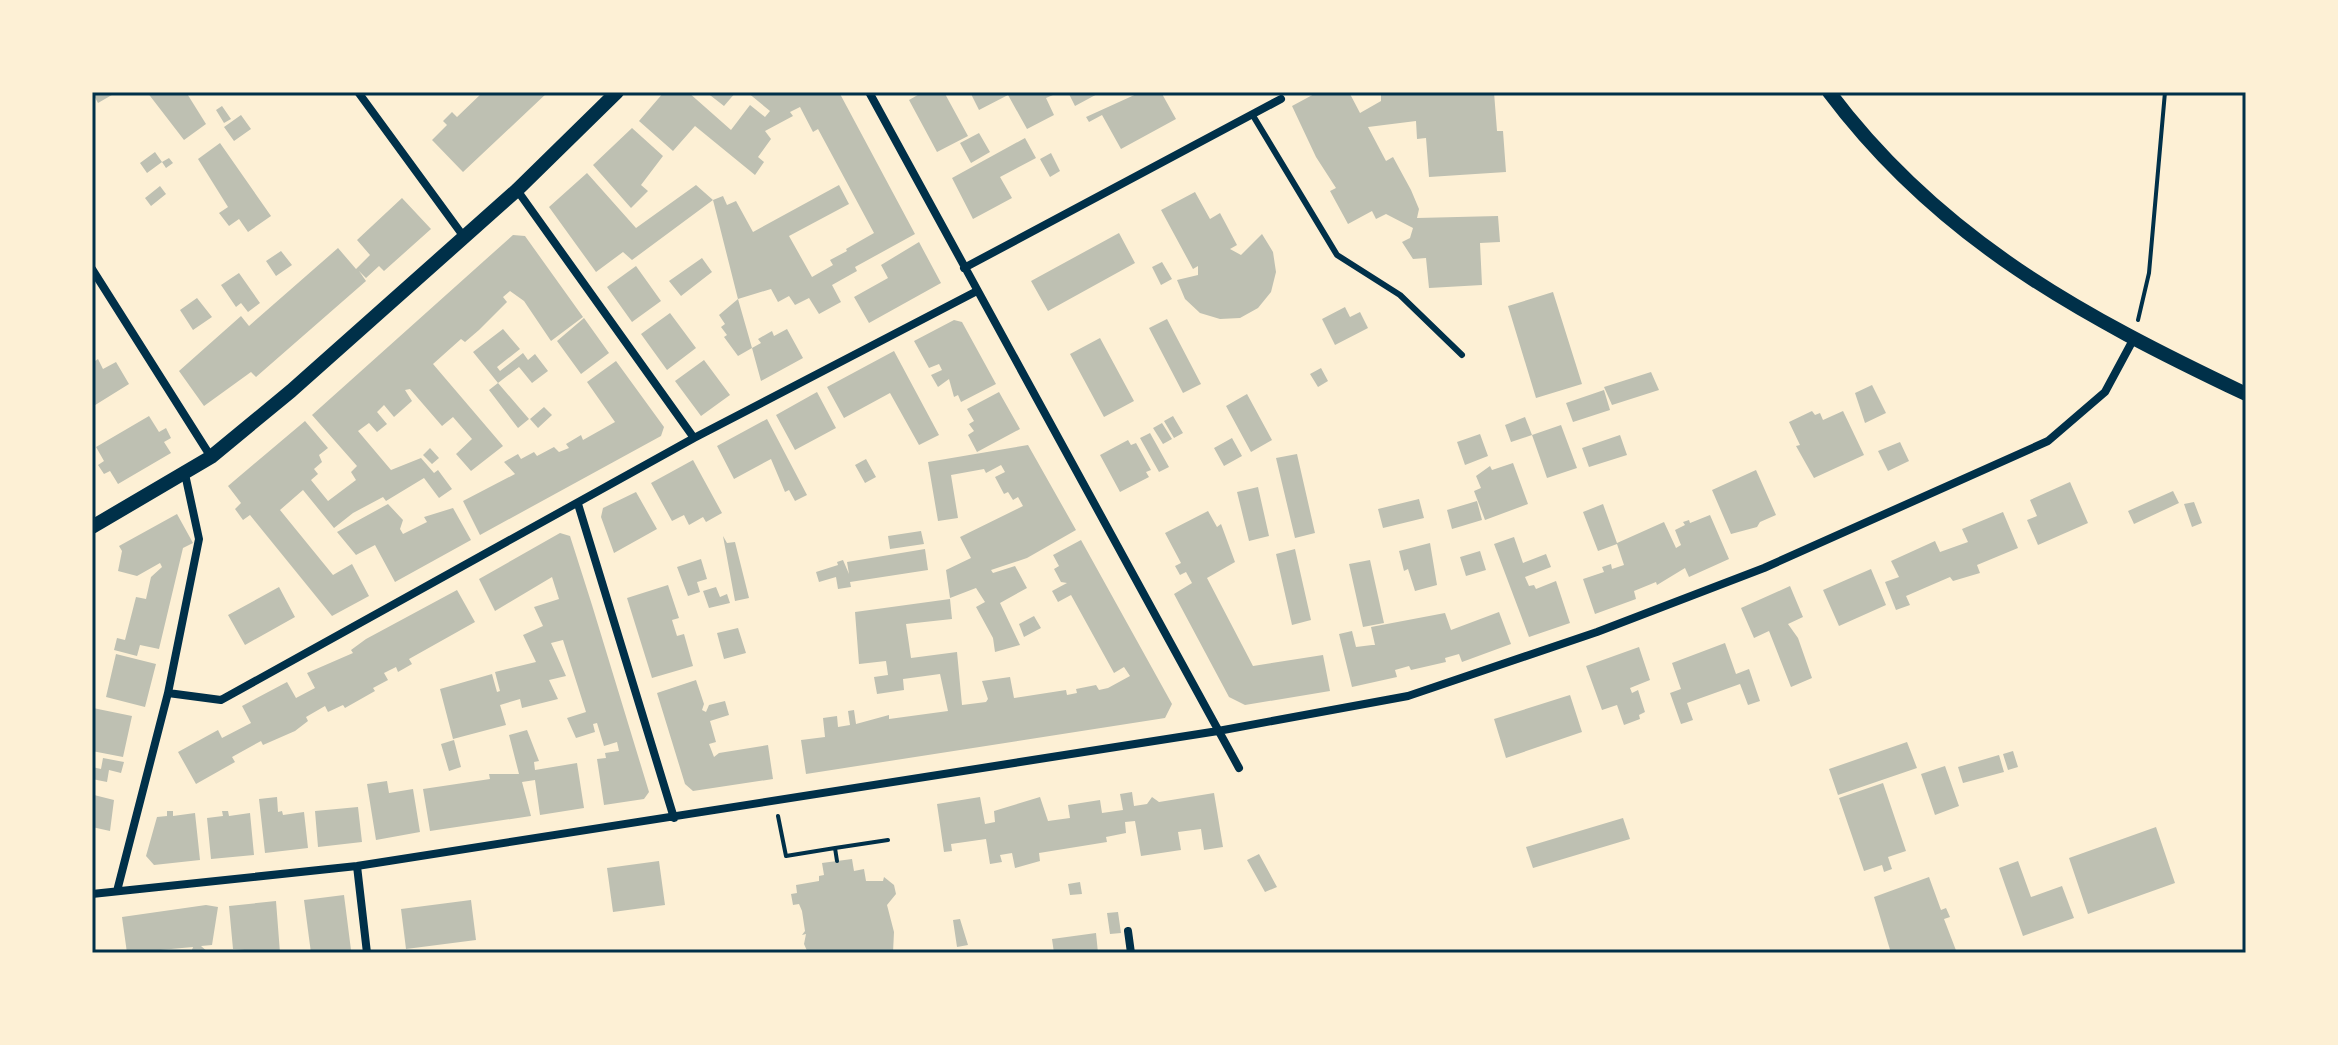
<svg xmlns="http://www.w3.org/2000/svg" width="2338" height="1045" viewBox="0 0 2338 1045" font-family="Mulish,sans-serif">
	<rect width="100%" height="100%" fill="#fdf0d5"/>
	<path fill="#bec0b2" d="M92 92H117L98 103Z
		M147 92H186L206 124 184 140Z
		M483 92H548L463 172 432 140 447 125 443 121 452 112 457 117Z
		M664 92H688L731 130 750 105 765 117 770 111 747 92H839L915 234 855 267 857 271 832 285 841 302 819 314 809 298 795 305 789 296 778 302 771 289 738 299 713 200 632 260 623 252 596 272 549 207 587 173 636 228 696 185 713 200 723 196 727 205 736 201 753 232 839 185 849 204 789 236 812 277 833 265 830 260 847 251 846 249 874 233 818 129 813 132 800 107 790 112 793 116 765 131 771 139 758 157 764 162 755 175 695 126 673 151 639 121Z
		M706 92H736L724 106Z
		M923 92H944L968 136 937 152 909 100Z
		M970 92H1006L1008 95 979 110Z
		M1014 92H1060L1046 98 1054 115 1027 129 1008 95Z
		M1068 92H1101L1075 106Z
		M1141 92H1161L1176 119 1121 149 1102 115 1089 122 1086 117Z
		M1318 92H1349L1360 113 1381 101V92H1494L1497 131H1503L1506 172 1429 177 1426 138 1417 139 1416 121 1368 127 1386 161 1393 157 1411 190 1419 209 1417 218 1498 216 1500 242 1480 243 1482 285 1429 288 1426 258 1413 259 1402 242 1410 238 1413 228 1386 214 1376 219 1372 211 1348 224 1330 191 1336 188 1316 157 1292 106Z
		M222 106 231 119 224 123 216 110Z
		M241 115 251 129 234 141 224 127Z
		M632 128 663 156 641 185 648 191 631 208 593 165Z
		M979 133 990 152 971 163 960 143Z
		M1025 138 1036 158 1000 177 1012 198 973 219 952 178Z
		M220 143 271 216 248 232 239 219 229 226 219 213 228 207 198 159Z
		M155 152 162 162 169 158 173 163 166 168 162 162 147 173 140 163Z
		M1051 153 1060 171 1050 177 1040 159Z
		M160 186 166 194 151 206 145 198Z
		M1195 192 1210 219 1220 213 1237 245 1230 249 1241 255 1262 234 1273 252 1276 272 1271 292 1258 308 1240 318 1220 319 1200 313 1185 299 1177 280 1198 275V266L1193 269 1161 210Z
		M402 198 431 229 384 271 379 266 366 278 359 271 366 281 256 377 251 372 204 406 179 371 241 316 249 326 338 248 356 269 370 255 357 240Z
		M1119 233 1135 263 1048 311 1031 281Z
		M513 235 525 236 583 317 551 341 524 301 510 291 503 297 507 302 479 330 465 342 461 339 433 364 503 446 471 471 456 454 472 439 453 417 442 426 410 389 405 390 412 401 394 417 384 405 377 412 387 424 377 432 369 423 358 431 391 470 421 458 434 473 438 470 452 489 439 498 424 478 386 501 383 497 353 513 334 528 303 490 280 510 333 575 352 564 369 596 332 616 250 515 243 520 235 509 241 503 228 486 305 421 328 448 319 455 322 462 314 469 318 474 311 480 328 501 356 480 351 472 357 466 312 415Z
		M919 242 941 283 869 323 854 297 888 278 881 265Z
		M281 251 292 265 276 276 266 261Z
		M702 258 712 272 681 296 669 281Z
		M1162 262 1172 279 1161 285 1152 267Z
		M636 266 661 301 632 322 607 287Z
		M239 273 260 303 248 312 241 303 236 307 221 285Z
		M1553 292 1582 384 1536 398 1508 306Z
		M197 298 212 317 193 330 180 310Z
		M738 299 752 348 738 356 724 337 727 335 721 327 725 324 719 315Z
		M1345 307 1350 317 1360 312 1368 328 1335 345 1322 319Z
		M670 313 696 348 667 370 641 334Z
		M584 318 609 353 581 374 557 341Z
		M1167 319 1201 384 1183 393 1149 328Z
		M954 320 962 322 996 384 961 402 958 395 954 397 949 379 938 387 931 375 942 370 939 364 929 368 914 341Z
		M503 329 520 349 497 367 500 371 523 353 528 360 535 354 548 371 532 383 519 367 498 383 473 352Z
		M787 329 803 358 761 381 752 348 761 343 758 339 772 331 774 336Z
		M1100 338 1134 401 1104 417 1070 354Z
		M894 351 939 435 919 445 890 393 844 418 827 387Z
		M98 359 103 369 116 362 129 384 92 407V363Z
		M704 360 730 395 701 416 675 381Z
		M616 361 664 427 661 436 480 535 463 501 515 474 504 462 518 454 521 459 534 452 537 456 554 447 559 452 569 448 566 444 581 435 583 440 615 422 587 382Z
		M1321 368 1328 381 1318 387 1310 374Z
		M1651 372 1659 390 1612 405 1604 387Z
		M498 383 529 419 518 428 489 390Z
		M1872 385 1886 413 1865 423 1855 393Z
		M1604 390 1610 410 1573 422 1566 403Z
		M817 392 836 428 795 450 776 415Z
		M999 392 1020 429 977 452 968 435 974 431 969 424 974 421 967 409Z
		M1247 394 1272 440 1251 452 1226 406Z
		M544 407 552 415 538 428 530 419Z
		M1812 411 1815 415 1820 413 1823 420 1843 411 1864 455 1814 478 1796 446 1800 445 1789 422Z
		M149 416 159 432 166 428 171 438 164 442 171 453 118 484 110 471 104 474 98 465 104 461 96 447Z
		M1173 416 1183 433 1174 438 1164 421Z
		M1525 417 1532 435 1561 425 1577 468 1547 478 1532 435 1511 442 1505 425Z
		M767 419 807 495 795 501 789 490 785 492 771 459 734 479 717 446Z
		M1162 423 1172 439 1163 444 1153 428Z
		M1150 433 1169 467 1159 472 1140 438Z
		M1480 434 1488 456 1465 465 1457 442Z
		M1620 435 1627 455 1589 467 1582 448Z
		M1232 438 1242 456 1224 466 1214 448Z
		M1128 440 1131 445 1136 443 1151 470 1146 472 1149 477 1120 492 1100 455Z
		M1900 442 1909 461 1888 471 1878 451Z
		M1028 445 1076 530 1027 558 991 570 993 573 1015 566 1027 588 1000 603 1020 645 995 652 993 638 976 607 985 602 976 588 950 598 946 570 971 558 960 537 1023 506 1018 497 1013 500 1008 492 1004 494 995 477 1005 472 1001 465 986 473 984 469 951 475 958 518 938 521 928 462Z
		M430 448 439 458 432 464 423 455Z
		M1297 454 1315 533 1295 538 1276 458Z
		M866 459 876 477 865 483 855 465Z
		M693 460 722 513 706 522 703 517 689 525 684 515 672 521 651 483Z
		M1513 463 1528 504 1485 520 1474 491 1481 488 1476 476 1490 466 1492 470Z
		M1756 470 1776 515 1760 522 1757 527 1731 534 1712 490Z
		M2070 482 2088 523 2038 545 2027 520 2037 516 2030 500Z
		M1258 487 1269 536 1249 541 1237 492Z
		M2173 491 2179 503 2134 524 2128 511Z
		M636 492 657 529 614 553 601 517 603 508Z
		M1419 499 1424 518 1383 528 1378 509Z
		M1477 501 1482 520 1452 529 1447 510Z
		M2194 502 2202 523 2192 527 2184 504Z
		M388 504 403 520 400 529 403 534 427 522 424 517 453 508 471 540 395 582 375 545 356 555 337 532Z
		M1603 504 1617 543 1664 522 1676 548 1681 545 1675 530 1685 525 1683 522 1689 520 1690 523 1710 515 1729 559 1689 577 1685 568 1657 585 1656 582 1634 591 1636 599 1595 614 1583 579 1604 572 1602 567 1611 564 1612 569 1624 565 1617 544 1598 551 1583 512Z
		M1208 511 1217 527 1221 524 1235 562 1207 578 1253 666 1323 655 1330 691 1245 705 1229 697 1174 594 1192 583 1186 572 1180 575 1175 566 1181 563 1165 533Z
		M2003 512 2018 548 1977 565 1980 573 1953 581 1950 577 1906 596 1910 605 1896 610 1885 582 1899 577 1891 561 1935 541 1940 552 1968 542 1962 529Z
		M177 514 193 543 183 548 159 649 140 645 137 656 114 650 117 638 125 640 136 597 146 599 151 577 162 567 160 563 137 576 118 571 122 551 119 546Z
		M921 531 924 544 890 549 888 536Z
		M560 533 570 536 592 605 649 792 644 799 604 805 597 759 606 758 605 753 619 751 617 742 604 746 597 723 593 724 595 732 576 738 567 718 586 712 563 640 551 643 566 676 549 680 558 699 522 708 520 699 500 705 506 725 453 739 440 689 492 674 497 692 500 691 495 672 536 662 523 635 543 626 534 607 559 599 552 577 495 611 479 579Z
		M723 536 727 543 735 542 749 598 735 601Z
		M1514 537 1523 563 1546 554 1551 567 1525 577 1529 586 1534 585 1536 589 1556 581 1570 623 1529 637 1494 544Z
		M1081 540 1172 704 1165 718 806 774 801 740 825 737 823 718 837 716 838 727 850 725 848 711 854 710 856 724 889 715V719L948 711 940 674 903 679 904 690 877 694 874 677 888 675 886 661 859 664 855 612 950 599 952 619 906 624 911 658 957 652 962 705 986 702 988 699 982 681 1010 677 1014 698 1066 690 1067 695 1077 693 1076 689 1096 685 1099 690 1108 688 1130 676 1124 667 1114 673 1071 595 1058 602 1052 591 1067 583 1061 582 1054 569 1059 566 1053 555Z
		M1430 543 1437 585 1415 591 1408 569 1404 571 1399 551Z
		M925 549 928 570 850 582 851 587 838 589 836 577 819 582 816 572 838 565 837 562 843 560 849 574 847 562Z
		M1295 549 1311 620 1292 625 1276 554Z
		M1480 551 1486 570 1466 576 1460 557Z
		M701 559 707 579 697 582 700 592 688 596 677 567Z
		M1370 560 1384 623 1363 627 1349 564Z
		M1871 569 1886 605 1839 626 1823 590Z
		M668 585 679 618 672 620 677 636 684 634 693 666 652 678 627 598Z
		M1790 586 1803 617 1788 624 1798 638 1812 678 1791 687 1769 631 1754 638 1741 608Z
		M279 587 295 617 245 645 228 615Z
		M716 587 720 597 727 594 730 603 709 608 703 591Z
		M457 590 475 622 409 659 412 664 398 672 396 667 384 673 388 680 373 688 375 691 345 708 343 705 328 712 325 706 306 717 308 721 295 731 263 745 261 741 232 757 235 762 196 784 178 752 218 730 222 738 251 723 242 706 287 682 296 698 315 688 307 673 353 653 351 650 366 639Z
		M1499 612 1511 644 1462 662 1459 654 1445 658 1446 662 1411 670 1409 666 1395 670 1397 677 1352 687 1339 634 1352 631 1356 647 1372 645H1375L1371 627 1445 613 1451 630Z
		M1034 616 1041 628 1024 637 1019 624Z
		M738 628 746 653 724 659 717 633Z
		M1725 643 1736 674 1749 669 1760 701 1748 705 1740 684 1687 703 1693 720 1681 724 1670 693 1681 689 1672 663Z
		M1639 647 1650 680 1630 688 1632 693 1638 690 1645 712 1639 715 1640 719 1624 725 1617 705 1602 710 1586 666Z
		M116 654 156 664 145 707 106 697Z
		M696 680 704 704 702 710 706 712 709 705 725 701 729 715 710 721 716 742 709 744 714 757 719 753 768 745 773 779 693 791 685 784 657 693Z
		M1570 695 1582 732 1506 758 1494 719Z
		M93 708 132 716 123 757 92 751Z
		M527 730 539 761 534 762 535 770 577 763 584 808 540 815 535 780 522 782 531 816 430 831 423 789 490 779 489 774H519L509 735Z
		M454 740 461 767 449 771 441 744Z
		M1907 742 1917 768 1838 795 1829 769Z
		M2013 751 2018 767 2008 770 2003 754Z
		M1999 755 2004 772 1963 783 1958 767Z
		M103 758 124 762 121 773 109 770 107 782 92 779V767L101 769Z
		M1945 766 1959 806 1935 815 1921 774Z
		M387 781 389 793 413 789 420 832 376 840 367 784Z
		M1883 783 1906 851 1888 857 1892 869 1884 872 1882 865 1864 871 1839 798Z
		M1132 792 1134 806 1147 804 1152 797 1159 802 1214 793 1223 847 1204 850 1201 829 1178 832 1181 850 1141 856 1135 821 1125 822 1126 833 1106 837 1107 842 1039 853 1040 861 1015 868 1012 853 1000 855 1002 862 990 864 986 839 951 844 952 851 944 852 937 804 980 797 985 824 995 822 994 811 1040 797 1048 821 1070 818 1068 805 1100 800 1102 813 1123 810 1120 794Z
		M94 795 114 800 110 831 92 827Z
		M277 797 278 812 282 811 283 815 304 812 308 848 265 853 259 799Z
		M358 807 362 842 318 847 315 811Z
		M167 811H173V816L195 813 200 860 154 865 146 856 157 817 167 816Z
		M222 811H228L229 816 250 813 254 855 211 859 207 818 223 816Z
		M1623 818 1630 839 1533 868 1526 847Z
		M2156 827 2175 883 2088 914 2069 858Z
		M1259 854 1277 887 1265 892 1247 860Z
		M852 859 854 871 864 869 866 881H883L884 877 894 885 896 894 887 905 894 932 893 953H808L804 944 806 934 802 935 805 931 802 911 799 904 793 905 791 894 797 893 796 885 819 881V876L824 875 822 863Z
		M659 861 665 905 613 912 607 868Z
		M2018 861 2031 897 2062 886 2074 918 2023 936 1999 868Z
		M1929 877 1941 910 1946 908 1950 917 1944 919 1957 953H1891L1874 897Z
		M1080 882 1082 894 1070 895 1068 884Z
		M344 895 351 950 311 953 304 900Z
		M471 900 476 940 406 949 401 909Z
		M276 901 280 953 233 949 229 906Z
		M206 905 218 907 212 945 201 946 209 953H191L193 947 127 953 122 917Z
		M1118 912 1121 933 1110 934 1107 913Z
		M960 919 968 945 957 947 953 920Z
		M1096 933 1098 953H1054L1052 939Z"/>
	<g fill="none" stroke-linecap="round" stroke-linejoin="round">
		<path stroke="#003049" stroke-width="4" d="M2138 320 2149 273 2165 92
			M778 816 786 856 835 848 837 861
			M835 848 888 840"/>
		<path stroke="#003049" stroke-width="6" d="M1252 114 1337 255 1400 295 1462 355"/>
		<path stroke="#003049" stroke-width="8" d="M358 92 464 237
			M869 92 1239 768
			M517 190 694 438
			M964 268 1281 99
			M92 269 211 457
			M578 504 674 818
			M168 693 221 700 694 438 977 291
			M357 866 367 953
			M117 891 168 693 199 539 185 474
			M92 894 357 866 1218 731 1408 696 1597 632 1764 568 2048 441 2105 392 2133 340
			M1128 931 1131 953"/>
		<path stroke="#003049" stroke-width="14" d="M1829 92C1940 240 2082 316 2246 394
			M92 527 211 457 291 391 517 190 617 92"/>
	</g>
	<rect width="2338" height="1045" fill="none" stroke="#fdf0d5" stroke-width="188"/>
	<rect x="94" y="94" width="2150" height="857" fill="none" stroke="#003049" stroke-width="3"/>
</svg>
